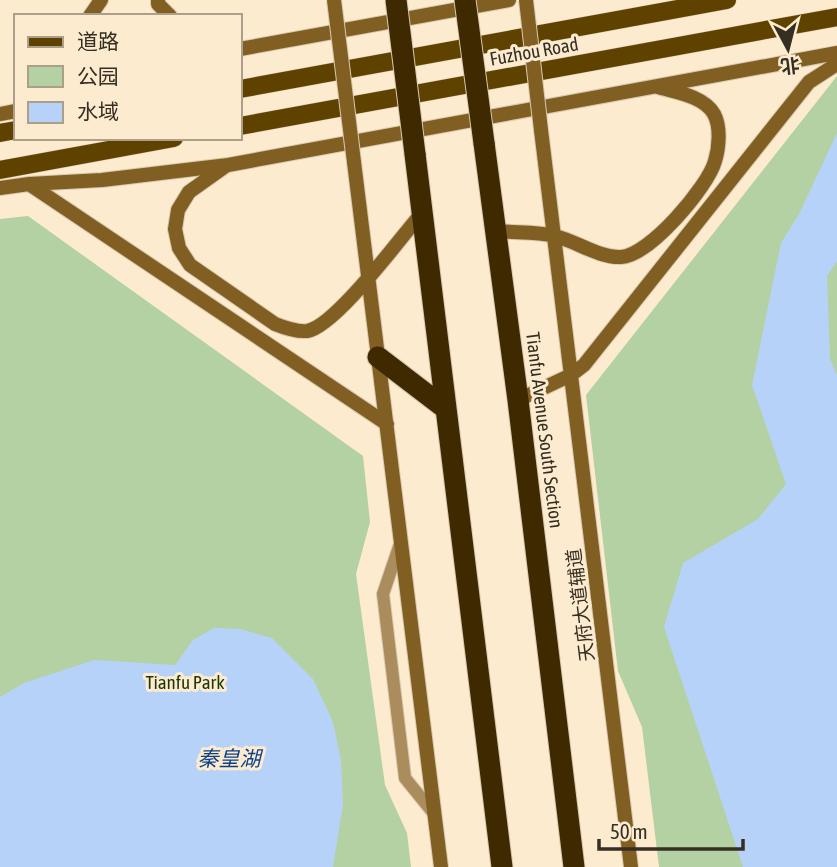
<svg xmlns="http://www.w3.org/2000/svg" width="837" height="867" viewBox="0 0 837 867" font-family="'Asap Condensed','Noto Sans SC',sans-serif">
	<rect width="100%" height="100%" fill="#fcebcf"/>
	<path fill="#b3d1a2" d="M837 76V867H659L642 727 618 671 586 395Z
		M28 216 363 456 370 522 356 574 385 785 407 833 411 867H0V219Z"/>
	<path fill="#b7d2f9" d="M837 133V261L827 276 830 359 837 375V867H743L664 627 683 563 758 519 786 484 752 385 781 243 799 214Z
		M214 628 240 629 272 638 313 679 333 722 341 760 343 804 333 867H0V697L24 683 94 660 175 665 193 640Z"/>
	<g fill="none" stroke-linecap="round" stroke-linejoin="round">
		<g stroke="#d8c9b0" stroke-width="14">
			<path id="lane" d="M401 541 383 594 405 778 435 815"/>
		</g>
		<g stroke="#d8c9b0" stroke-width="16">
			<path id="secondary" d="M158 0V4L170 16
				M90 16 101 0
				M240 49 509 0
				M0 114 16 111
				M541 130 631 867
				M354 162 441 867
				M227 165 189 192 178 210 175 229 179 248 190 265 275 324C285 328 296 332 307 331 335 327 401 237 422 213
				M29 184 102 180 228 165 837 53
				M0 188 29 184 387 424
				M497 231C515 233 537 231 555 236 576 241 599 258 621 257 649 256 708 187 715 161 719 148 721 127 714 114 704 96 675 92 658 87
				M518 400 571 375 584 365 809 82 837 64"/>
		</g>
		<g stroke="#d8c9b0" stroke-width="19">
			<path id="primary" d="M240 89 727 0
				M240 126 837 17
				M0 133 16 130
				M0 170 174 138"/>
		</g>
		<g stroke="#d8c9b0" stroke-width="23">
			<path id="highway" d="M484 143 518 400 574 867
				M415 154 502 867
				M378 357 446 409"/>
		</g>
		<use href="#lane" stroke="#aa8c5d" stroke-width="12"/>
		<use href="#secondary" stroke="#815f22" stroke-width="14"/>
		<use href="#primary" stroke="#5f4100" stroke-width="18"/>
		<use href="#highway" stroke="#3f2900" stroke-width="21"/>
		<g stroke="#d8c9b0" stroke-width="16" stroke-linecap="butt">
			<path id="secondary-bridge" d="M334 0 354 162
				M526 0 541 130"/>
		</g>
		<g stroke="#d8c9b0" stroke-width="23" stroke-linecap="butt">
			<path id="highway-bridge" d="M396 0 415 154
				M465 0 484 143"/>
		</g>
		<use href="#secondary-bridge" stroke="#815f22" stroke-width="14"/>
		<use href="#highway-bridge" stroke="#3f2900" stroke-width="21"/>
	</g>
	<g text-anchor="middle" stroke-width="6" stroke-linejoin="round" paint-order="stroke">
		<g font-size="19" fill="#352e23" stroke="#fcebcf">
			<text transform="translate(534 51) rotate(-10)" y="7">Fuzhou Road</text>
			<text transform="translate(545 430) rotate(83)" y="7">Tianfu Avenue South Section</text>
			<text transform="translate(580 605) rotate(-97)" y="7">天府大道辅道</text>
		</g>
		<g font-size="19" fill="#1d3808" stroke="#fcebcf">
			<text x="185" y="689">Tianfu Park</text>
		</g>
		<g font-size="21" font-style="italic" fill="#0a418a" stroke="#fcebcf">
			<text x="229" y="766">秦皇湖</text>
		</g>
	</g>
	<rect x="14" y="14" width="228" height="126" fill="#fcebcf" stroke="#ac9f8a" stroke-width="2"/>
	<rect x="28" y="37" width="35" height="10" fill="#5f4100" stroke="#ac9f8a" stroke-width="2"/>
	<text x="77" y="49" font-size="21" fill="#352e23">道路</text>
	<rect x="28" y="66" width="35" height="21" fill="#b3d1a2" stroke="#ac9f8a" stroke-width="2"/>
	<text x="77" y="84" font-size="21" fill="#352e23">公园</text>
	<rect x="28" y="102" width="35" height="21" fill="#b7d2f9" stroke="#ac9f8a" stroke-width="2"/>
	<text x="77" y="119" font-size="21" fill="#352e23">水域</text>
	<g transform="translate(788 49) rotate(173)" stroke="#fcebcf" stroke-width="5" paint-order="stroke">
	<path d="M0-5L12 26L0 18L-12 26Z" fill="#352e23"/>
	<text y="-10" font-size="19" font-weight="bold" text-anchor="middle" fill="#352e23">北</text>
	</g>
	<path d="M599 839v10h144v-10" fill="none" stroke="#352e23" stroke-width="3.5"/>
	<text x="610" y="839" font-size="21" fill="#352e23" stroke="#fcebcf" stroke-width="5" paint-order="stroke">50 m</text>
</svg>
